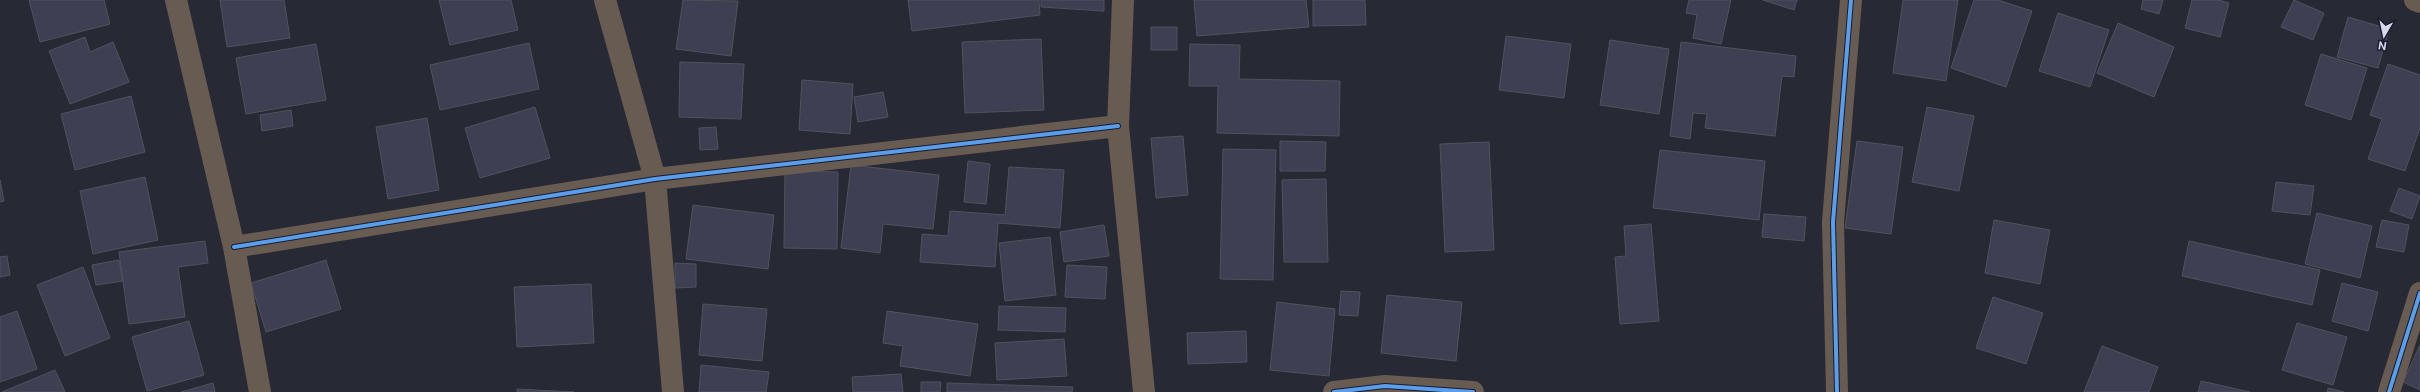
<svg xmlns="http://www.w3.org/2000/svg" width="2420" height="392" viewBox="0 0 2420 392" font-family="'Public Sans',sans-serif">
	<rect width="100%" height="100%" fill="#272935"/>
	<path fill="#3e3f52" stroke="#50525c" d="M29 0H104L110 24 40 42Z
		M220 0H284L290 38 227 47Z
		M439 0H511L518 30 450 45Z
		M683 0 738 1 731 56 676 49Z
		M908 0H1039L1040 15 912 31Z
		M1041 0H1104V11L1041 7Z
		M1194 0H1306L1309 27 1197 36Z
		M1313 0H1365L1366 25 1313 26Z
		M1689 0H1731L1721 44 1693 38 1697 15 1686 13Z
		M1763 0H1797L1794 10Z
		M1903 0H1958L1946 81 1893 73Z
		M1974 0H1998L2032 11 2006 87 1951 68Z
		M2143 0H2163L2159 14 2141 9Z
		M2192 0H2218L2229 3 2220 37 2185 28Z
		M2294 0 2324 13 2313 40 2281 27Z
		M2058 13 2109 30 2090 87 2039 71Z
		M2348 17 2389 29 2378 68 2337 57Z
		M2118 23 2174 47 2154 97 2097 73Z
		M1151 27H1177V50H1151Z
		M1506 36 1571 44 1564 98 1499 90Z
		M85 37 90 52 113 42 129 82 70 104 49 51Z
		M1041 39 1044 110 965 113 962 42Z
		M1610 40 1669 49 1659 114 1600 105Z
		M1681 42 1796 56 1794 77 1782 76 1775 136 1705 128 1707 114 1693 113 1690 139 1670 136Z
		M529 43 539 89 440 110 430 65Z
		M316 44 326 100 246 114 236 58Z
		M1190 44 1240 45 1239 79 1340 81 1339 136 1217 133 1218 86H1189Z
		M2321 54 2367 68 2351 120 2305 105Z
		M680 62 744 64 741 119 679 117Z
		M2388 64 2420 75V128L2405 171 2368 159 2382 119 2370 115Z
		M802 80 853 84 850 134 799 130Z
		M883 92 888 117 858 122 854 97Z
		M131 96 145 152 75 170 61 114Z
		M535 107 550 158 480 178 465 128Z
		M1927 107 1974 116 1959 191 1912 182Z
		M291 110 293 126 262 131 260 115Z
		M427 118 439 190 388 199 376 127Z
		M716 127 718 149 700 150 699 128Z
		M1183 136 1188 195 1156 198 1151 138Z
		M1280 141 1326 142 1325 171H1280Z
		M1857 141 1903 147 1891 234 1845 228Z
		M1489 142 1494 250 1445 252 1440 144Z
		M1223 149 1276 150 1273 280 1220 279Z
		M1660 150 1765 161 1759 220 1653 208Z
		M968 161 990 164 986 204 964 202Z
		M851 165 939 175 933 229 883 224 880 253 841 248Z
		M1009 167 1064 170 1060 228 998 223 995 267 920 262 922 234 948 236 950 211 1005 215Z
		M785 171 838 172 837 249 784 248Z
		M145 177 158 240 93 254 80 191Z
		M1326 179 1328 262H1284L1282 180Z
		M0 180 4 201 0 202Z
		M2276 182 2314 186 2310 215 2272 211Z
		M2399 188 2420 196 2412 219 2390 211Z
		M693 205 774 215 768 269 686 259Z
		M2317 213 2372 226 2360 278 2305 264Z
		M1764 214 1806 217 1804 241 1762 237Z
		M1994 220 2050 230 2040 284 1985 273Z
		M2382 220 2409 225 2404 252 2376 247Z
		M1651 224 1659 321 1620 324 1615 257 1626 256 1624 226Z
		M1104 225 1109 256 1064 262 1060 232Z
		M1050 237 1056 295 1005 301 999 243Z
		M205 241 208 263 178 267 185 317 129 324 119 252Z
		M2189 241 2320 270 2312 305 2182 276Z
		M7 256 10 275 0 277V257Z
		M119 260 123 281 96 285 92 265Z
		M326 260 341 309 266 332 251 283Z
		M675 263 696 264V287L675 288Z
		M1067 265 1107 267 1105 299 1065 297Z
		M83 267 110 338 65 356 37 285Z
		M2342 283 2378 292 2368 331 2332 321Z
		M591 284 594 343 517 347 514 287Z
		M1341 291 1360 292 1358 316 1339 315Z
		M1387 295 1462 302 1456 361 1381 353Z
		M1993 297 2043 313 2026 364 1976 348Z
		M1277 302 1335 309 1329 376 1270 370Z
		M703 304 767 309 762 361 699 355Z
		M999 306 1066 308 1065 332 998 330Z
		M17 311 37 369 0 382V317Z
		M887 311 978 324 970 376 900 366 903 346 883 343Z
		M189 321 204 375 147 391 132 337Z
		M2297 323 2347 337 2333 385 2282 370Z
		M1246 331 1247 362 1188 364 1187 333Z
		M1064 339 1067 376 997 380 995 343Z
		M2420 345V390L2403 382Z
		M2102 346 2158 367 2149 392H2084Z
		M701 365 769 372 766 392H699Z
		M55 370 65 392H2Z
		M901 374 903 392H853L852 377Z
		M2201 381 2250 392H2198Z
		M921 382H941L940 392H921Z
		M213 383 215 392H181Z
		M947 383 1073 387 1072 392H947Z
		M2328 388 2344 392H2327Z
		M517 389 574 392H517Z"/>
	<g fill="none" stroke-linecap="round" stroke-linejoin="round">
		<path stroke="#685b52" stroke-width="22" d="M176 0 234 247 260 392
			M605 0 655 179 673 392
			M1123 0 1118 126 1144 392
			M2415 0 2420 2
			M234 247 655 179 1118 126
			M1334 392 1385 386 1473 392
			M1837 392 1833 222 1851 0
			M2389 392 2420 293"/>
		<g stroke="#171b31" stroke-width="6">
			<path id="cycleway" d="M234 247 655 179 1118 126
				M1334 392 1385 386 1473 392
				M1837 392 1833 222 1851 0
				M2389 392 2420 293"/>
		</g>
		<use href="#cycleway" stroke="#5a9eea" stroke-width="4"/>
	</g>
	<g transform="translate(2384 36) rotate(189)" stroke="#171b31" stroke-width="3" paint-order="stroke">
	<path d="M0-3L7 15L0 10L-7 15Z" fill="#d6d9e8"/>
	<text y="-6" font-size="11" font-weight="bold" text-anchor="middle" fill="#d6d9e8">N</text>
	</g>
</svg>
